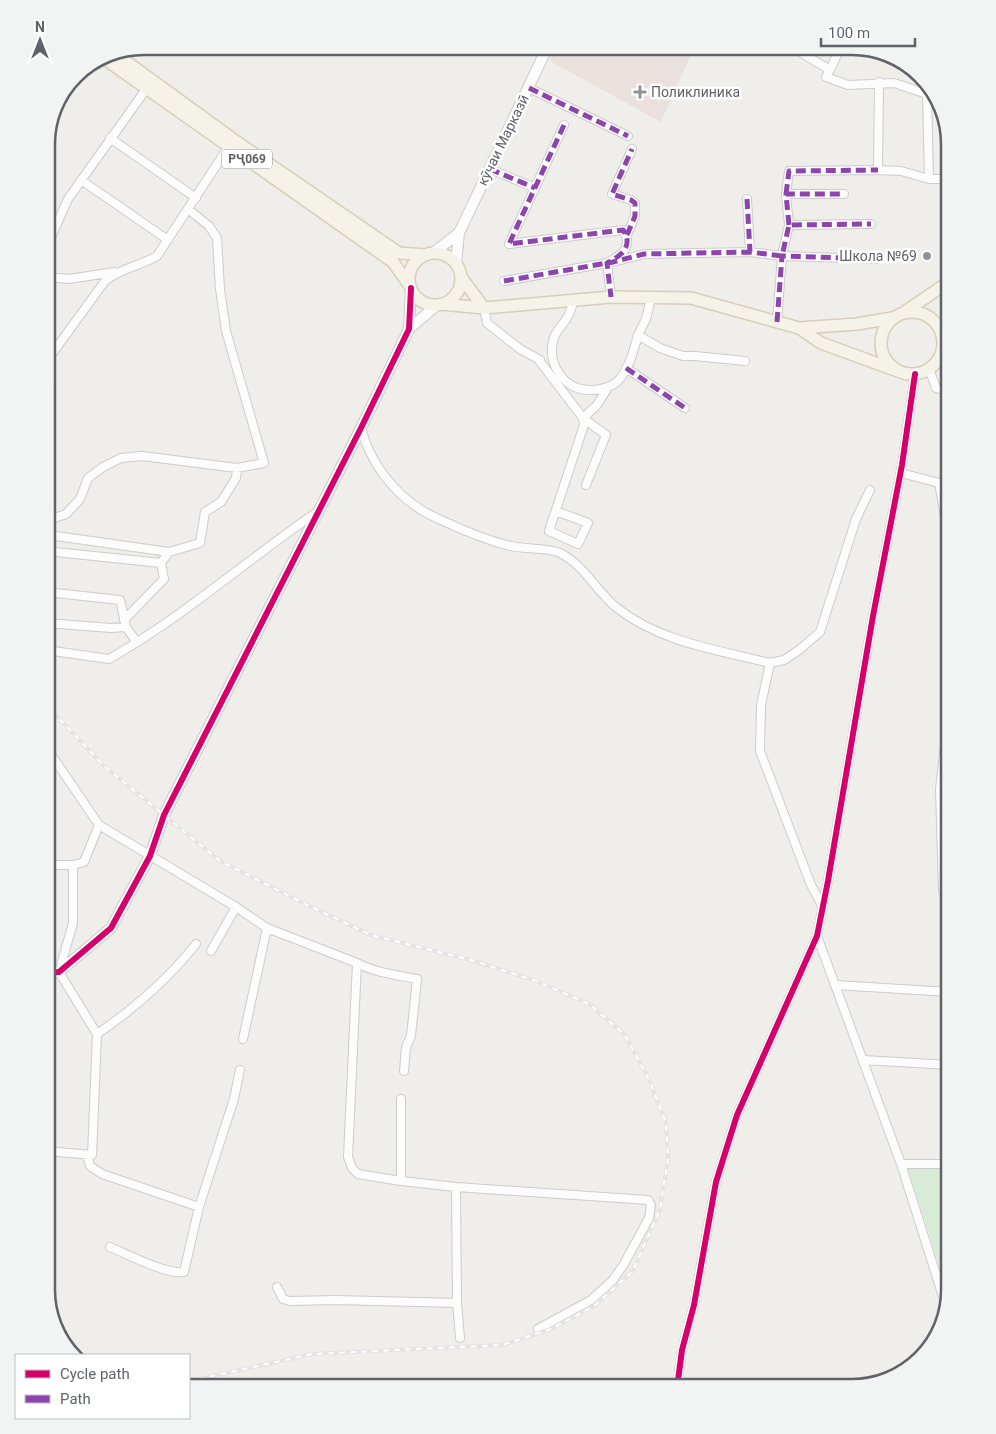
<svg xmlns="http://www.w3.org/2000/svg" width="996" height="1434" viewBox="0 0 996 1434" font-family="Roboto,sans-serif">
	<rect width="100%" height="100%" fill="#efeeea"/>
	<path fill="#eae0de" d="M557 46H695L661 122 550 61Z"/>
	<path fill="#d8ebd6" d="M907 1166 950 1168V1273H942Z"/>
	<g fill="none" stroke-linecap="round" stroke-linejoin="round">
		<g stroke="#cbcccc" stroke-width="10">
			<path id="street" d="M790 46 830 70 826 77 848 85 894 83 927 94 929 179
				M830 70 841 46
				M879 82 878 170 901 171 929 179H950
				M529 88 628 136
				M927 94 938 98
				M564 125 509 244 623 230C634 246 621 256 607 263L611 297
				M110 138 196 198
				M490 169 535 188
				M81 180 168 240
				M786 194 789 171 878 170
				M747 199 750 252 782 256 789 225 871 224
				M789 225 786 194H844
				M627 235 635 216V203L631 200 612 194 632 149
				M46 262 52 235 68 199 149 85
				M46 277 69 279 114 272
				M504 281 613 262 644 254 750 252
				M651 298 646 319 638 335 660 348 683 356H695L745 361
				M574 300C572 306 570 313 567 318 560 329 552 334 552 349 551 362 559 378 571 385 584 393 607 391 618 381 629 370 634 349 638 335
				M484 308 487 323 520 349 540 360
				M777 322 782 256 877 259
				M538 359 583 418 584 425 549 531 578 544 588 523 556 511
				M46 362 105 281C121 268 140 266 157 256L231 143
				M626 368 685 408
				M929 369 936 388 950 392
				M361 428C370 462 393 493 423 511 433 517 444 521 454 526 473 534 491 542 511 546 523 549 551 548 560 553 584 565 597 592 617 608 660 642 718 650 770 663L761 705 760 751 811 885 823 907
				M901 473 939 483 950 544
				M586 485 606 435 583 418 597 405 607 389
				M46 521 66 514 80 499 88 478 103 467 121 458 142 456 237 468 264 463 226 331 220 289 217 238 209 226 188 209
				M49 535 169 552
				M46 551 161 563
				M46 552 51 520
				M46 592 120 600 126 627 136 641
				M124 620 164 579 161 563 169 552 200 543 205 512 221 502 236 478 237 468
				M46 623 111 628 126 627
				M46 650 109 659C183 617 247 560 317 512
				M770 663 784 660 799 650 820 632 856 519 870 490
				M46 747 99 825 236 907 211 951
				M46 778 54 759
				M46 865H73L84 862 99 825
				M943 891 940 789 950 701
				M236 907 267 928 243 1039
				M267 928 357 963 348 1157 352 1168 358 1174 401 1181 456 1187 648 1200 651 1205 649 1218 624 1264 613 1280 591 1300 538 1329
				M817 936 901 1164 946 1306
				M357 963C376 973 396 975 417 979L411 1036 406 1047 404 1071
				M835 985 950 992
				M97 1034C134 1009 168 979 196 944
				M863 1060 950 1065
				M46 1151 92 1155 97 1034 59 972 73 923V865
				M87 1155 90 1166 102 1174 199 1207 184 1272C167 1275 127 1254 110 1247
				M901 1164H950
				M401 1181V1099
				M199 1207 234 1099 240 1070
				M277 1287 283 1299 290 1301 336 1300 457 1303 456 1187
				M457 1303 460 1338
				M677 1388 682 1350 694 1305 716 1182 737 1115 817 936 828 881 873 616 902 465 915 374"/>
		</g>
		<g stroke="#cacacb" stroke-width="12">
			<path id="secondary" d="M433 253 459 233
				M456 263 459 233 548 46
				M409 329 437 305
				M46 973 59 972 111 928 150 856 164 815 361 428 409 329 411 288"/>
		</g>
		<g stroke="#d7ceb8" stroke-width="14">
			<path id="primary" d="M113 52 234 140 399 253 425 255
				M102 57 393 262 410 286
				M409 279a26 26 0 1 1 52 0a26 26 0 1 1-52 0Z
				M461 277 484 308
				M441 304 484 308 611 297 691 298 799 328 821 343 906 374
				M906 311 950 281
				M881 343a31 31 0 1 1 62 0a31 31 0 1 1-62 0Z
				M799 328 857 324 892 318"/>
		</g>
		<use href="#street" stroke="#fdfcfc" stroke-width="8"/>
		<use href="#secondary" stroke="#fdfcfc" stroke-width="10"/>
		<use href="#primary" stroke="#f4f2e9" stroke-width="11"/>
		<g stroke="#e4e4e4" stroke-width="4">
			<path id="rail" d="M46 702 53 712 104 766 220 861 305 904 371 935 471 960 536 981 589 1004 625 1035 650 1082 666 1123 668 1159 660 1209 633 1271 594 1306 551 1329 502 1345 312 1354 199 1379 189 1384"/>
		</g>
		<use href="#rail" stroke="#fff" stroke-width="2" stroke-dasharray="5.5" stroke-linecap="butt"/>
		<path stroke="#8e44ad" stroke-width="5" stroke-dasharray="10 5" stroke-linecap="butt" d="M529 88 628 136
			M564 125 509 244 623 230C634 246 621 256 607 263L611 297
			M490 169 535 188
			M786 194 789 171 878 170
			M747 199 750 252 782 256 789 225 871 224
			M789 225 786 194H844
			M627 235 635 216V203L631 200 612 194 632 149
			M504 281 613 262 644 254 750 252
			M777 322 782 256 877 259
			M626 368 685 408"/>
		<g stroke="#fff" stroke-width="9">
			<path id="cycleway" d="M46 973 59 972 111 928 150 856 164 815 361 428 409 329 411 288
				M677 1388 682 1350 694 1305 716 1182 737 1115 817 936 828 881 873 616 902 465 915 374"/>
		</g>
		<use href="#cycleway" stroke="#d6006c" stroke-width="6"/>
	</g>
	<g fill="#919496" stroke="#fff" stroke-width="2">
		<path d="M637.5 84.5h5v5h5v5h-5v5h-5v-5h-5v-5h5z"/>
		<circle cx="927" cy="256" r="5"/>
	</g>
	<g text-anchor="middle" stroke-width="5" stroke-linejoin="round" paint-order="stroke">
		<rect fill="#fff" stroke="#8f9295" stroke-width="1" x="222" y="149.5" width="50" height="19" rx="4"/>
		<g font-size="12" font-weight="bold" fill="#5f6368">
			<text x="247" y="163">РҶ069</text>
		</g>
		<g font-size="14" fill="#5f6368" stroke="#fff" text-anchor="start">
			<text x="651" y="97">Поликлиника</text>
			<text x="917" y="261" text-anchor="end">Школа №69</text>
		</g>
		<g font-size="14" fill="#5f6368" stroke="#fff">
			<text transform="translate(503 140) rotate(-64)" y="5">кӯчаи Марказӣ</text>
		</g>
	</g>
	<path d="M0 0H996V1434H0ZM144 55H852A89 89 0 0 1 941 144V1290A89 89 0 0 1 852 1379H144A89 89 0 0 1 55 1290V144A89 89 0 0 1 144 55Z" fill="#f2f3f3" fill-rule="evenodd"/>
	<path fill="none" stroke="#5f6368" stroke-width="2.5" d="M144 55H852A89 89 0 0 1 941 144V1290A89 89 0 0 1 852 1379H144A89 89 0 0 1 55 1290V144A89 89 0 0 1 144 55Z"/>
	<rect x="15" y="1354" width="175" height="65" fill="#ffffff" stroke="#bfc1c3"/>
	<rect x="25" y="1370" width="25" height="8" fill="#d6006c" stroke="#bfc1c3"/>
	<text x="60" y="1379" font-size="15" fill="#5f6368">Cycle path</text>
	<rect x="25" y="1395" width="25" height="8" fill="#8e44ad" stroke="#bfc1c3"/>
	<text x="60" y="1404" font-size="15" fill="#5f6368">Path</text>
	<g transform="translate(40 40)" stroke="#ffffff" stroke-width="4" paint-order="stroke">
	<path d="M0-4L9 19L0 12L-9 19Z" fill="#5f6368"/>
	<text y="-8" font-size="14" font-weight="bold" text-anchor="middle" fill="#5f6368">N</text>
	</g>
	<path d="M821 38v8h94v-8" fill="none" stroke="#5f6368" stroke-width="2.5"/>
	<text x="828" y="38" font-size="15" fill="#5f6368" stroke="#ffffff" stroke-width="4" paint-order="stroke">100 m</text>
</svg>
